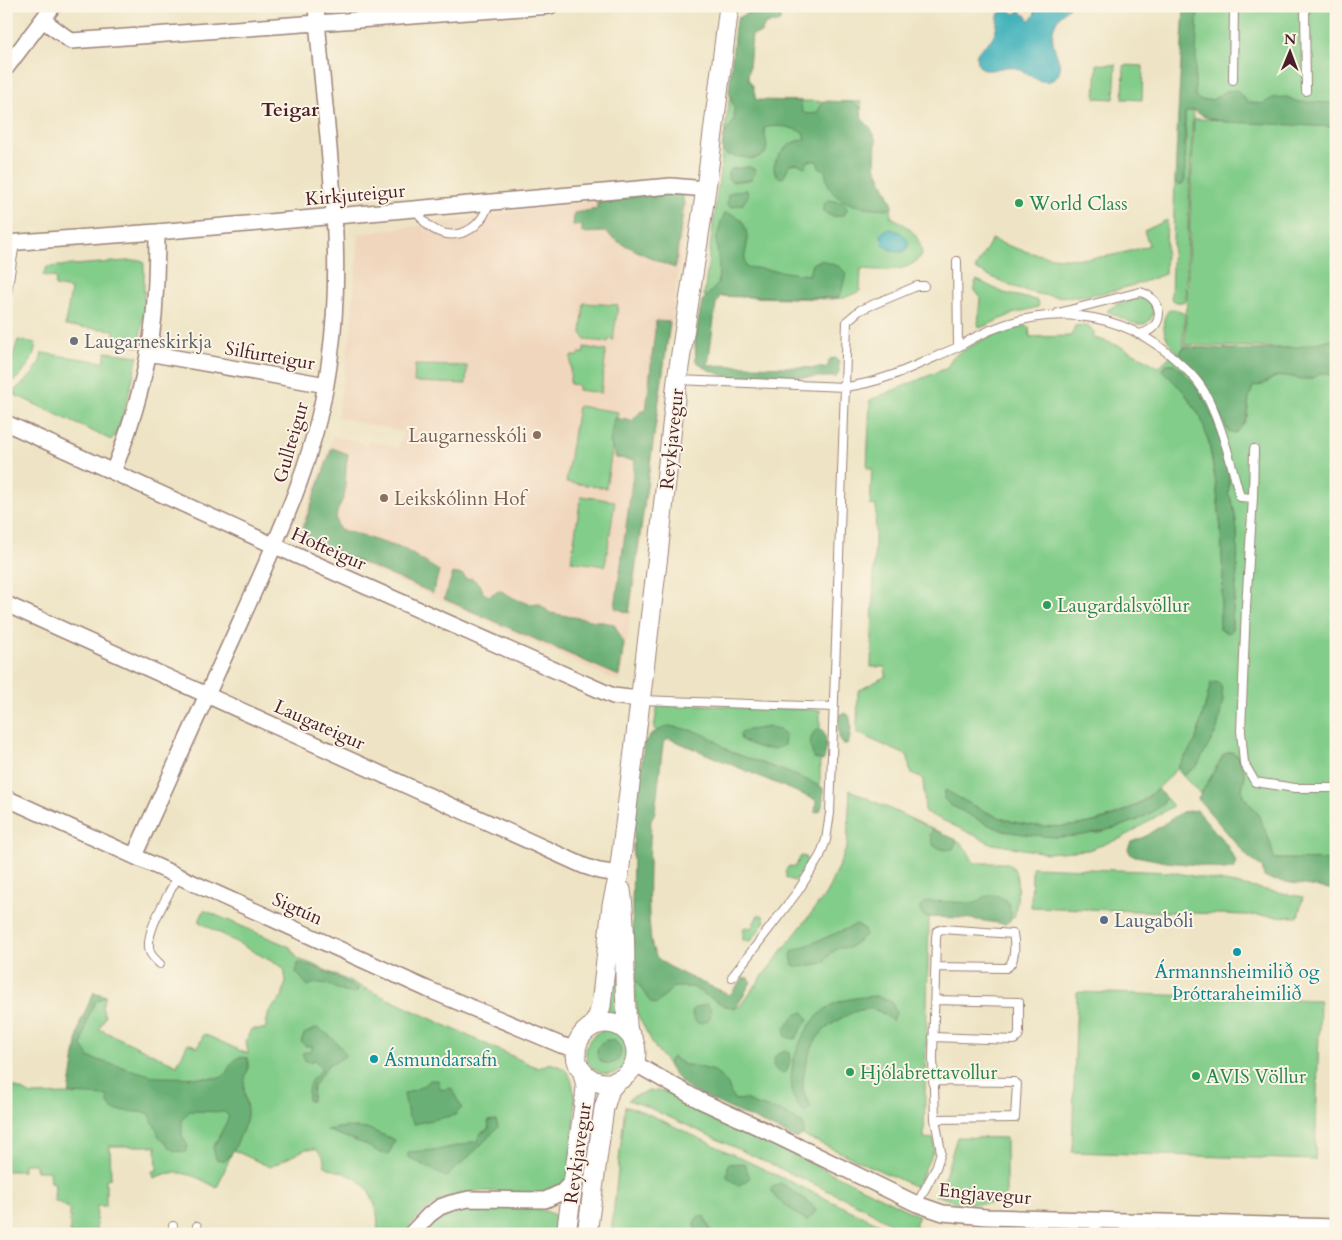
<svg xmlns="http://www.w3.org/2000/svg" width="1342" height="1240" viewBox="0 0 1342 1240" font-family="Cardo,serif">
	<rect width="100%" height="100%" fill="#fcf5e5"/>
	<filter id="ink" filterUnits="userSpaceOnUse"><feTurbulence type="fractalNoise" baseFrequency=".02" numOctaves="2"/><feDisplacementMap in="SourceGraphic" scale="10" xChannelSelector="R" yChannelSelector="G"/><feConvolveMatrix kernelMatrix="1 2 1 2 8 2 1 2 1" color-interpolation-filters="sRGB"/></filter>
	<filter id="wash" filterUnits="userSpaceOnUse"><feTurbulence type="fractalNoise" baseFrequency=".0096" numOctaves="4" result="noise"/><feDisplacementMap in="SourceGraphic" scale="20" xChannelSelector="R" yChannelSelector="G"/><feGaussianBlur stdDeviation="1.12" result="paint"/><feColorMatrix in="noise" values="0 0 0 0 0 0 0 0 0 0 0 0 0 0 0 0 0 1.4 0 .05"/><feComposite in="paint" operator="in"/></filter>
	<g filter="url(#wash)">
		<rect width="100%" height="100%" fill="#eee4c5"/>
		<path fill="#f0d6bc" d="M684 188V201L688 205 621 683 434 597 304 540 300 536 299 530 333 436 364 443 363 445 367 446 368 441 382 444 384 442 387 445 398 448 403 432 337 417 350 337 359 234Z"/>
		<path fill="#83cd8a" stroke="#66765a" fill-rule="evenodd" d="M1195 6H1336V116L1193 110 1185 301C1179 303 1175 303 1171 298L1175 181 1178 185 1183 184 1186 142 1185 113 1192 110Z
			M1097 64 1116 65 1114 99 1095 98Z
			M1124 65 1143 66 1142 100 1123 99Z
			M729 100 861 102 862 132 867 157 892 202 891 217C908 225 921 236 922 255 908 274 882 270 861 269L860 291 844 298 832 299 704 296Z
			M1194 119 1336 123V350L1185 345Z
			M1167 220 1165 274C1126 289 1086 301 1044 295 1021 292 996 279 975 269L992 239C1046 263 1093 265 1149 245L1144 231Z
			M140 260 143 261 144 266V308L139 347 113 342 114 330 65 326 71 289 55 286 56 278 43 275 47 267Z
			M977 280 1004 293 1036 300 1039 304 1038 307 1015 313 980 328 978 326 980 297 974 289 975 283Z
			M1140 298 1150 301 1154 308C1150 338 1125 319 1107 311 1117 302 1127 300 1140 298Z
			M584 303 618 305 613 340 609 339 608 342 586 340 581 333Z
			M1169 310H1178L1185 313 1183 344 1185 347 1182 349 1180 356 1201 378 1228 431 1247 417 1249 394 1254 386 1263 385 1275 377 1288 375 1298 379 1321 373 1336 376V860L1274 859 1270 842 1257 812 1243 796 1242 789 1245 775 1238 756 1231 752 1224 754 1209 782 1200 794 1183 776 1197 766 1211 684C1206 702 1203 721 1196 739 1194 745 1188 752 1184 758 1147 816 1072 840 1007 820 985 813 965 801 945 791L1003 831 1098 833 1138 820 1162 805 1166 798 1173 806 1122 838 1088 850 1047 853 993 844 925 812 923 779 910 772 908 756 857 733 858 691 886 676 885 667H871L876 506 870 505 872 468H867L870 400 947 368 952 358 960 352 984 339 1024 326 1029 327 1030 337 1071 336 1075 326C1083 324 1089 326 1094 332V338C1117 343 1139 355 1158 367L1174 353H1177C1167 341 1157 324 1169 310ZM1167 364H1174C1183 375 1194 385 1202 397 1214 413 1233 474 1228 493 1240 515 1238 559 1236 584 1235 600 1231 614 1232 630L1219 629 1223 581 1221 529 1216 484 1209 443 1201 418 1184 392 1162 370 1163 367Z
			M18 340 36 343C33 365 22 374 6 388 6 372 13 356 18 340Z
			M584 347 606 351 601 393 578 390V385L570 384 571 356H578L579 353H584Z
			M106 352 138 356C134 372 122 431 111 440L11 393C26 381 39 372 42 353L104 362Z
			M415 365 467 366 466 384 414 382Z
			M578 406 618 412 606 488 566 482Z
			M581 496 615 501 605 566 571 561Z
			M658 703 820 710V798L654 729Z
			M850 790 960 842 967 850 974 863H1008C1010 865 1013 867 1014 869 1020 878 1017 909 1014 918L929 917 924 1138 934 1139V1150L916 1187 701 1089 668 1064 656 1049 639 1018 636 1002 635 962 739 1007 826 894 847 847Z
			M801 856 805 857 807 860 805 868 794 881 786 878V870L789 866 795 867Z
			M1032 867 1172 872 1303 897 1298 917 1031 907Z
			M204 910 290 947 298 959 312 964 538 1068 550 1063C555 1065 563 1067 567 1072 582 1088 571 1157 568 1179L556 1189 547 1190 546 1196C486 1190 445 1180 403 1234H377C380 1211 373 1187 351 1176 342 1171 333 1171 325 1166L323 1156 316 1149H306L270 1167 233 1150 217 1188C194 1175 179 1167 154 1178L152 1171H157L156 1146H110L111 1178 106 1179V1206H97L96 1234H70V1209L54 1200 55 1183 50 1182 49 1171H36L35 1164H23V1171H6V1083L32 1095 69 1094 82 1046 87 1019 95 1002 106 996 102 1006 105 1017 99 1029 177 1065 188 1043 198 1047 204 1034 248 1054 246 1041 251 1029H265L269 1011 282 997 286 981 284 968 199 922Z
			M758 915 763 916 765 921 752 940 746 942 743 940V929L745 927 751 928Z
			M618 950 620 1016 605 1015 612 952Z
			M1077 992 1320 1000 1315 1160 1072 1152Z
			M586 1052a22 22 0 1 1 44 0a22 22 0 1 1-44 0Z
			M648 1090 666 1092 919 1216 915 1225 934 1234 906 1233 859 1205 643 1105 628 1100C634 1094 643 1095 648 1090Z
			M625 1106 644 1112 900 1234H611Z
			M957 1137 1006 1138V1203L963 1204 935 1195 945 1176Z
			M470 1205C486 1206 556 1203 560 1222 561 1225 559 1231 559 1234H419C435 1220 450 1210 470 1205Z
			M996 1226 1030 1227 1029 1234H993L992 1229Z"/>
		<path fill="#6ab076" stroke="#5a6850" d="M1184 6H1198L1195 80V95L1199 100H1212L1225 91 1236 90 1248 102 1262 104 1273 98 1287 97 1298 102 1336 103V127L1226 122 1205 117 1193 110 1185 113V180L1183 184 1178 185 1175 181C1177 123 1181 65 1184 6Z
			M758 8H775L781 13 780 21 778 23 765 24 761 33 752 35 748 79 753 86 756 100 801 101 802 112 808 114 817 113 823 101 852 102 861 108 862 119 871 128 876 140 875 166 892 202V207L888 209C859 207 828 206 825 170L819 167 817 161H808L805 167 796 163 789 165 784 177 781 178C764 170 782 149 792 143 796 141 800 140 804 140V133C791 127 779 124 764 128L767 147 765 154 754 159 727 155 722 149 724 135 734 120V108L729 92 735 27 738 18Z
			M749 167 754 169 755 175 750 180 732 182 728 179V172L731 169Z
			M682 190 684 204 675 268C661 264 650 257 637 251 624 244 617 243 606 232L582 233V225H573L574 213 597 209V202Z
			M747 190 748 196 743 204 732 207 727 205 728 195 735 191Z
			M829 200 844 203 847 209 845 214C837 218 831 217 824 212V204Z
			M725 213C743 215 748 227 747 244 746 253 743 258 746 267L809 275 812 264 821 260 840 267 846 273 842 290 838 298 720 296 716 304 708 365 827 368 830 359 835 358 839 362V372L836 377H727L707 369 696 361 695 342 702 301 718 284 719 264 716 241 721 222Z
			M656 321 670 322 629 613 615 608 635 460 616 458 610 442 614 418 632 421 641 411H646Z
			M1328 340H1336V376L1321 373C1304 387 1294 372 1276 377 1267 380 1265 385 1254 386 1243 403 1254 419 1235 433L1228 431 1201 378 1180 356V353L1185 347 1254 350 1298 347Z
			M1167 364H1174C1185 374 1195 384 1202 396 1214 415 1234 472 1228 493 1240 515 1238 559 1236 584 1235 600 1231 614 1232 630L1228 633 1219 629 1223 581 1221 529 1216 484 1209 443 1201 418 1184 392 1162 370Z
			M332 448 348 454C345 467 346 478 345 491 343 506 331 511 339 529L404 549 439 571 433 593 304 538 302 530Z
			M453 573 463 575 466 579 472 578 481 586 483 593 489 596 499 590C512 597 525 606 540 604L550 613 614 624 624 643 619 676 444 599Z
			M1217 682 1221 686 1223 700 1217 730 1197 766 1183 776 1177 769 1196 740 1211 683Z
			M844 713 849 715C852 723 851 736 848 744H843C836 736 838 724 840 714Z
			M668 726C682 728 699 731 711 738 718 742 724 748 731 752L803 778 823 788V803L820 811 815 813 816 800 668 738 663 744 655 812 651 820C650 845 644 940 656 956 667 970 712 986 730 995L743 978H748L751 982 736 1008 725 1006 692 987H673L657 1004 651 1003 634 978 632 911 633 847 636 810 644 743 651 734Z
			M769 727 782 731 785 736 784 745C769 754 755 746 741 740L740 735 743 731Z
			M819 729 823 730C827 739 827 753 823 761L814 758C810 749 807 734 819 729Z
			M1231 752 1238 756 1245 775 1242 789 1243 796 1257 812 1270 842 1274 859 1336 860V890L1272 880 1264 877 1262 867 1249 858 1198 799 1224 754Z
			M1157 789 1166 798C1152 824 1083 838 1055 837 1039 836 1021 834 1005 831 992 828 964 812 950 805L944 799 945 790C965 801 985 813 1007 820 1049 833 1106 827 1143 801 1148 798 1152 793 1157 789Z
			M1197 810 1226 844 1237 863 1234 869 1223 870 1199 865 1166 862 1131 855 1128 849 1131 842 1144 837 1182 812Z
			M933 829 957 840 953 849 944 850 934 846 930 835Z
			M994 895C1008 898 1013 907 1010 921L1005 924 964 918 925 917 920 911V908L923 903 929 901 976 903 983 897Z
			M856 925 864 928 865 935 849 948H839L832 952 823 963 799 967 793 965 791 955 793 951Z
			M298 963C314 964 342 980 358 988L357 992C339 998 329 975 308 986L296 972Z
			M94 992 106 996 95 1002 87 1020 82 1046 90 1058 157 1077 221 1078C230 1071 228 1064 239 1057L248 1058C250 1069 245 1074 244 1085 244 1095 248 1109 247 1116 246 1124 233 1155 227 1159 224 1161 220 1160 216 1159L213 1148 229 1117 225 1112 190 1111 182 1119V1136L188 1146 186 1152 174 1151 160 1138 149 1113 113 1110 108 1103V1096L69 1094 80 1023Z
			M876 996 892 1002 896 1014 892 1021C886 1015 881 1011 872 1009 857 1006 827 1025 818 1037 810 1047 801 1076 803 1089 804 1095 808 1101 811 1107L804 1113C801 1109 796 1105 795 1101 782 1070 804 1018 834 1004 847 998 861 997 876 996Z
			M707 1004 710 1007C713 1017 708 1024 697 1023 693 1018 690 1015 694 1008Z
			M804 1012 808 1019 795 1039 786 1037 784 1030 795 1015Z
			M317 1028C325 1031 344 1047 345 1056L336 1062 329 1064 313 1086 312 1101H308C307 1084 310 1081 322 1069L315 1060 309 1062 305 1060 302 1053 311 1051 313 1046H305L301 1042 304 1034Z
			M597 1052a12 12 0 1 1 24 0a12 12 0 1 1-24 0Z
			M784 1051 789 1053 790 1060 787 1071 782 1073 776 1070 773 1065 775 1056Z
			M673 1057 684 1065H691L715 1071 728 1085 732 1097 736 1100 745 1099 756 1105 780 1111 803 1124 804 1133 797 1139 690 1090 675 1076 668 1065 670 1059Z
			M430 1080H438L441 1090 451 1088 462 1108 455 1115 414 1124 408 1116 404 1094 421 1087Z
			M496 1120 498 1127 475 1151 446 1177 408 1157V1152L437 1150 466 1144 470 1142H478L479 1135 489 1128 488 1121Z
			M346 1127 369 1129 395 1140 389 1154 381 1153 362 1143 326 1130Z
			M744 1163 750 1178 738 1186 727 1177 728 1164Z
			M781 1183 811 1204 816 1211 807 1221 777 1199 770 1188Z
			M699 1216H704L712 1234H695L694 1222Z"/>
		<path fill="#43b3bc" stroke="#466974" d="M1027 6H1070C1031 38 1072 62 1056 77 1042 91 1026 69 1011 67 1001 65 983 78 977 62 973 50 987 46 992 38 998 30 996 21 999 13L1008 9 1015 14 1020 10 1024 15H1026L1029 20C1034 18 1036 14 1034 8L1029 10Z
			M887 229C897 229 906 234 909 244L905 251C896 254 889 250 883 244L881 234Z"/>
	</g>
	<g filter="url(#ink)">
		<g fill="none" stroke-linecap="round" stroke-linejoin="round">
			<g stroke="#9c8278" stroke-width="10">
				<path id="service" d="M1305 6 1306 91
					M1336 6V19
					M1233 80 1234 6
					M416 208C432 246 479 242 489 202
					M924 286H917L860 310 847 321 845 387C884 383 922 362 958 347L957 261
					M6 298 15 243
					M1058 313 1140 292C1166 299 1165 331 1138 334
					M958 347C1025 305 1106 302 1169 354 1182 365 1197 378 1205 393 1221 422 1232 466 1240 497L1253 498
					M677 380 845 387 830 813 826 840 820 856 798 891 732 977
					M1254 449 1253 498 1246 607 1241 731 1244 763 1255 782 1295 788H1336
					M641 700 834 707
					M160 964C156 960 152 957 150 952 143 933 170 893 178 876
					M933 1037 1014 1040 1018 1037 1019 1033V1002L935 1000
					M933 1081 1014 1082 1017 1084 1015 1118 935 1119 933 1058 936 937 937 931 943 929 1013 934C1015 944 1016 963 1006 968L936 967
					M917 1204 936 1168 941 1152 935 1119
					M173 1234V1226
					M197 1234V1226
					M1094 1234 1095 1220"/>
			</g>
			<g stroke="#9c8278" stroke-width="18">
				<path id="minor" d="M43 20 71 41 550 6
					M6 68 53 6
					M6 243 157 232 671 186 706 189
					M148 353 326 385
					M6 423 275 546 613 696 639 699
					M113 472C133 422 148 370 154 316 156 288 157 260 157 232
					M6 604 584 866 599 871 619 874
					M6 798 427 989 561 1045 576 1049
					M134 856C169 777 206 699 241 620 280 533 318 454 330 358 346 243 324 122 316 6
					M634 1063 699 1100 758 1127 917 1204 943 1213 986 1217 1336 1227
					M411 1234 429 1215 440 1207 451 1203 469 1199 545 1200 562 1192 573 1181"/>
			</g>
			<g stroke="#9c8278" stroke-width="21">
				<path id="tertiary" d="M621 890C628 937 622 986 628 1033
					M576 1053a30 30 0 1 1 60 0a30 30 0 1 1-60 0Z
					M593 1025 598 1016 601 1006 612 905 619 874 658 555 677 380 706 189 729 6
					M566 1234 585 1097 586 1087 583 1073
					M587 1234 604 1108 610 1089 618 1080"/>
			</g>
			<use href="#service" stroke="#fff" stroke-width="8"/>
			<use href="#minor" stroke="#fff" stroke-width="15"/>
			<use href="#tertiary" stroke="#fff" stroke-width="19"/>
		</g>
	</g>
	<g fill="#2e9e5b" stroke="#fcf5e5" stroke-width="2">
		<circle cx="1019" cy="203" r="5"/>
		<circle cx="1047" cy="605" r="5"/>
		<circle cx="850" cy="1072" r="5"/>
		<circle cx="1196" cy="1076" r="5"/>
	</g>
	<circle fill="#6b7280" stroke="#fcf5e5" stroke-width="2" cx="74" cy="341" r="5"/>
	<g fill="#8d6e63" stroke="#fcf5e5" stroke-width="2">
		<circle cx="537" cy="435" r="5"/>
		<circle cx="384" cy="498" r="5"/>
	</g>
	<circle fill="#5c6f8a" stroke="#fcf5e5" stroke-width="2" cx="1104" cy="920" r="5"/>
	<g fill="#0f9aa8" stroke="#fcf5e5" stroke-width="2">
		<circle cx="1237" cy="952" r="5"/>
		<circle cx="374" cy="1059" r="5"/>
	</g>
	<g text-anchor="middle" stroke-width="4" stroke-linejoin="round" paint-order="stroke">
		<g font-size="19" fill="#4a1f2b" stroke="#fcf5e5">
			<text transform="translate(355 194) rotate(-5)" y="7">Kirkjuteigur</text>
			<text transform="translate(270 355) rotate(10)" y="7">Silfurteigur</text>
			<text transform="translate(671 439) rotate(-84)" y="7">Reykjavegur</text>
			<text transform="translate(290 442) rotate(-74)" y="7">Gullteigur</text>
			<text transform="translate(329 548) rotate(24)" y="7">Hofteigur</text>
			<text transform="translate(320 724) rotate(24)" y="7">Laugateigur</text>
			<text transform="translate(298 908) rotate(24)" y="7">Sigtún</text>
			<text transform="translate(577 1153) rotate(-82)" y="7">Reykjavegur</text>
			<text transform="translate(985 1193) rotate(5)" y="7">Engjavegur</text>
		</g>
		<g font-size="19" fill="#27864d" stroke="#fcf5e5" text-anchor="start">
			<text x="1029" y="210">World Class</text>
			<text x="1057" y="612">Laugardalsvöllur</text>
			<text x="860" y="1079">Hjólabrettavollur</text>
			<text x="1206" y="1083">AVIS Völlur</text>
		</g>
		<g font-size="19" fill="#5b616d" stroke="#fcf5e5" text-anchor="start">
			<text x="84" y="348">Laugarneskirkja</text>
		</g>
		<g font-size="19" fill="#785e54" stroke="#fcf5e5" text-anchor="end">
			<text x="527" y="442">Laugarnesskóli</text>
			<text x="394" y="505" text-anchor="start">Leikskólinn Hof</text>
		</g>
		<g font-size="19" fill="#4e5e75" stroke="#fcf5e5" text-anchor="start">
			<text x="1114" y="927">Laugabóli</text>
		</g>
		<g font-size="19" fill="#0d838f" stroke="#fcf5e5">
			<text x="1237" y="978">Ármannsheimilið og<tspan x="1237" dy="22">Þróttaraheimilið</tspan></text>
			<text x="384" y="1066" text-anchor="start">Ásmundarsafn</text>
		</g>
		<g font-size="20" font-weight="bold" fill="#4a1f2b" stroke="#fcf5e5">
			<text x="290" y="116">Teigar</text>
		</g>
	</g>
	<rect width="1342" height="1240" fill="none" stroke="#fcf5e5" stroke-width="25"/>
	<g transform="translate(1290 52) rotate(1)" stroke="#fcf5e5" stroke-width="4" paint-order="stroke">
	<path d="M0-4L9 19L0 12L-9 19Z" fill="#4a1f2b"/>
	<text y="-8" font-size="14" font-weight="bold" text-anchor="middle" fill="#4a1f2b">N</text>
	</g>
</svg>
